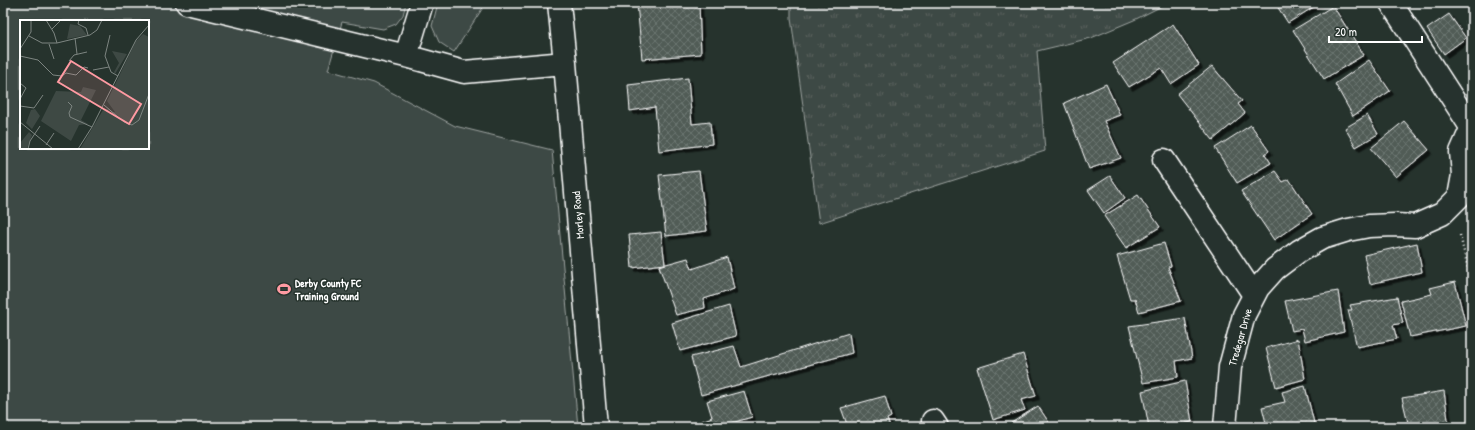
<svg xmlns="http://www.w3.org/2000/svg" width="1475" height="430" viewBox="0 0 1475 430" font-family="'Patrick Hand',sans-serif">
	<defs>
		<pattern id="grass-tufts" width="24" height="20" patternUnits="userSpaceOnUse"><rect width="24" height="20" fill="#3e4944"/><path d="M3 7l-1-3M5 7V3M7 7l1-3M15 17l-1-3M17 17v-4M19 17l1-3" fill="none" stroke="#5b6460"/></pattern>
		<pattern id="building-cross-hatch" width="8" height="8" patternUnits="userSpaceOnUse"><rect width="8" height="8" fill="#515c57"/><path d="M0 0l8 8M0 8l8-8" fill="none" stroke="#6b7470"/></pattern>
		<filter id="shadow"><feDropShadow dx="3.5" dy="3.5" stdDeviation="0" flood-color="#0009"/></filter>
	</defs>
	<rect width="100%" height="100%" fill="#26332d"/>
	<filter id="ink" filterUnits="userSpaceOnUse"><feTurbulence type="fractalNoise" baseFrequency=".025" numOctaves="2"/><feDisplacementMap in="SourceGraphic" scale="8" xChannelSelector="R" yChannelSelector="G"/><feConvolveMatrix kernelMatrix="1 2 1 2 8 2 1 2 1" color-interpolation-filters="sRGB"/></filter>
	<g filter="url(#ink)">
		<path fill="url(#grass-tufts)" stroke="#9ea4a2" d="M791 3H1168L1134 20 1091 38 1037 51 1045 151 819 223 791 18Z"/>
		<path fill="#3e4944" stroke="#9ea4a2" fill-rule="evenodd" d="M3 3H406L403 15 396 24 383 29 342 22 328 70 374 83 455 126 552 150 578 427H3ZM21 21H148V148H21Z
			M438 3H486L454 52 439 42 432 26Z"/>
		<path fill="url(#building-cross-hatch)" stroke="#fff" filter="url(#shadow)" d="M637 3H699L701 54 642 59Z
			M1275 3H1320L1288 23Z
			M1333 6 1364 55 1324 79 1293 30Z
			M1449 14 1466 38 1444 54 1427 29Z
			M1472 18V42L1465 21Z
			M1173 24 1199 65 1171 84 1161 68 1129 87 1113 63Z
			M1369 60 1390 91 1353 116 1335 84Z
			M1212 66 1242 101 1238 104 1245 113 1213 140 1177 94Z
			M688 78 692 124 710 122 712 144 659 151 655 107 630 111 628 85Z
			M1106 84 1120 115 1104 121 1121 158 1089 169 1064 103Z
			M1367 115 1378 134 1356 147 1345 128Z
			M1404 121 1429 150 1396 177 1371 148Z
			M1251 125 1269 151 1265 154 1271 163 1237 183 1215 148Z
			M699 171 707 231 666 236 659 175Z
			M1275 171 1283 182 1289 179 1312 214 1274 240 1241 191Z
			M1110 176 1125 198 1104 213 1088 190Z
			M1138 195 1160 227 1126 248 1104 216Z
			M661 232 665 264 632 268 629 235Z
			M1164 243 1171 266 1168 267 1181 301 1139 312 1135 299H1130L1117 256Z
			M1417 243 1422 272 1370 284 1364 255Z
			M727 257 734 289 704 299 705 308 676 315 659 266 688 258 692 269Z
			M1455 282 1466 326 1410 337 1401 301 1432 294 1430 288Z
			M1338 291 1344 332 1305 341 1302 329 1292 331 1285 301Z
			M1397 297 1403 323 1393 325 1397 339 1357 347 1348 310H1352L1350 305Z
			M729 306 736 336 680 351 672 323Z
			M1185 318 1192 358 1176 361 1178 377 1143 383 1129 326Z
			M849 333 852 353 701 395 691 357 734 346 741 367Z
			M1298 339 1305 379 1276 387 1266 348Z
			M1023 354 1036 396 1021 400 1025 410 993 420 977 368Z
			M1185 381 1192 422 1166 427H1149L1142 391Z
			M1305 386 1315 427H1267L1262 407 1285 402 1282 392Z
			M744 391 752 417 718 427H695L694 424 712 417 707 401Z
			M1444 391 1449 427H1409L1402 398Z
			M885 396 891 417 887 419 890 427H848L841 408Z
			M1038 406 1052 427H1005Z
			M1472 423V427H1454Z"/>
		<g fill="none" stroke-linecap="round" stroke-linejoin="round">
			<g stroke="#fff" stroke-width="25">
				<path id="minor" d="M187 3 406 56 464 72 565 63
					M559 3 565 63 596 427
					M1391 3 1471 127
					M406 56 422 3
					M1164 160 1254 295
					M933 421 937 427
					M1225 427 1230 367 1244 315 1258 288 1275 269 1299 251 1322 238 1348 230 1369 226 1395 225 1415 226 1442 214 1459 197 1463 175 1461 152 1472 127"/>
			</g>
			<path stroke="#fff" stroke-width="2.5" stroke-dasharray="1 3" stroke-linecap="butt" d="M1460 235 1472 285"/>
			<use href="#minor" stroke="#26332d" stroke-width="22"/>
		</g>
	</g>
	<defs>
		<g id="stadium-bare" transform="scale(1.08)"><path d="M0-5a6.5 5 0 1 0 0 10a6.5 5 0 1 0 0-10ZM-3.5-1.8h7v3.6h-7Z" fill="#ff9aa2" stroke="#26332d" stroke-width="2.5" paint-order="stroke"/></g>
	</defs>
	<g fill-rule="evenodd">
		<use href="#stadium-bare" x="284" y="289"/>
	</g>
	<g text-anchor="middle" stroke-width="3" stroke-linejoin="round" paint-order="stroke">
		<g font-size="11" fill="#fff" stroke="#26332d">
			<text transform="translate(578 215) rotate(-95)" y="4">Morley Road</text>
			<text transform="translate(1240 337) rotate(-74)" y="4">Tredegar Drive</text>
		</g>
		<g font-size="11" font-weight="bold" fill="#fff" stroke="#26332d" text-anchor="start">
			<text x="295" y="287">Derby County FC<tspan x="295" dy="13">Training Ground</tspan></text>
		</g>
	</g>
	<g transform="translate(20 20)">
		<rect width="129" height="129" fill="#26332d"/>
		<path d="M50 4 60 6 67 15 47 19ZM92 31 107 34 95 54 94 52 99 43ZM63 67 76 70 61 100 68 104 59 105 51 121 21 101 36 71 61 72ZM15 89 20 96 12 109 6 103 11 90ZM9 112 12 115 7 129H0V123Z" fill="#3e4944"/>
		<path d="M123 14 129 17V129H60L83 90 89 89 88 93 95 92 87 81 116 21Z" fill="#3e4944"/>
		<path fill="none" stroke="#7d8581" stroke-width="1" d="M26 0 34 13 37 23M59 0 58 4 66 8 68 15M32 9 41 0M90 15 85 36 91 52 98 56M9 16 22 23H37L70 15 77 10 82 0M55 18 57 34M29 24 34 39M0 29 11 12V0M0 36 18 40 33 55 42 56 46 53 56 55 64 47 68 48M49 41 54 35 67 32M73 50 89 47M0 63 6 68 0 79M48 82 52 86 49 93 50 97 72 107M84 85 104 102 112 105 119 100 129 74M0 86 14 88 23 75M0 102 33 129M26 125 34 113M8 129 10 121 20 106M58 129 72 107 116 20 129 5"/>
		<path fill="#ff9aa2" fill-opacity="0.15" stroke="#ff9aa2" stroke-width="2" d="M51 41 121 84 109 104 38 62Z"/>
		<rect width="129" height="129" fill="none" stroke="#fff" stroke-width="2"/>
	</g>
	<rect width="1475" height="430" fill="none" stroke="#26332d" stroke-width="16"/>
	<rect x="8" y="8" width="1459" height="414" fill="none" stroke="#fff" stroke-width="1.5" filter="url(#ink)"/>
	<path d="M1329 36v6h93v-6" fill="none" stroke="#ffffff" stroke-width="2"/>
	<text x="1335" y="36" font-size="12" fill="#ffffff" stroke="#26332d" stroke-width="3" paint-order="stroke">20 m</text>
</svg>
